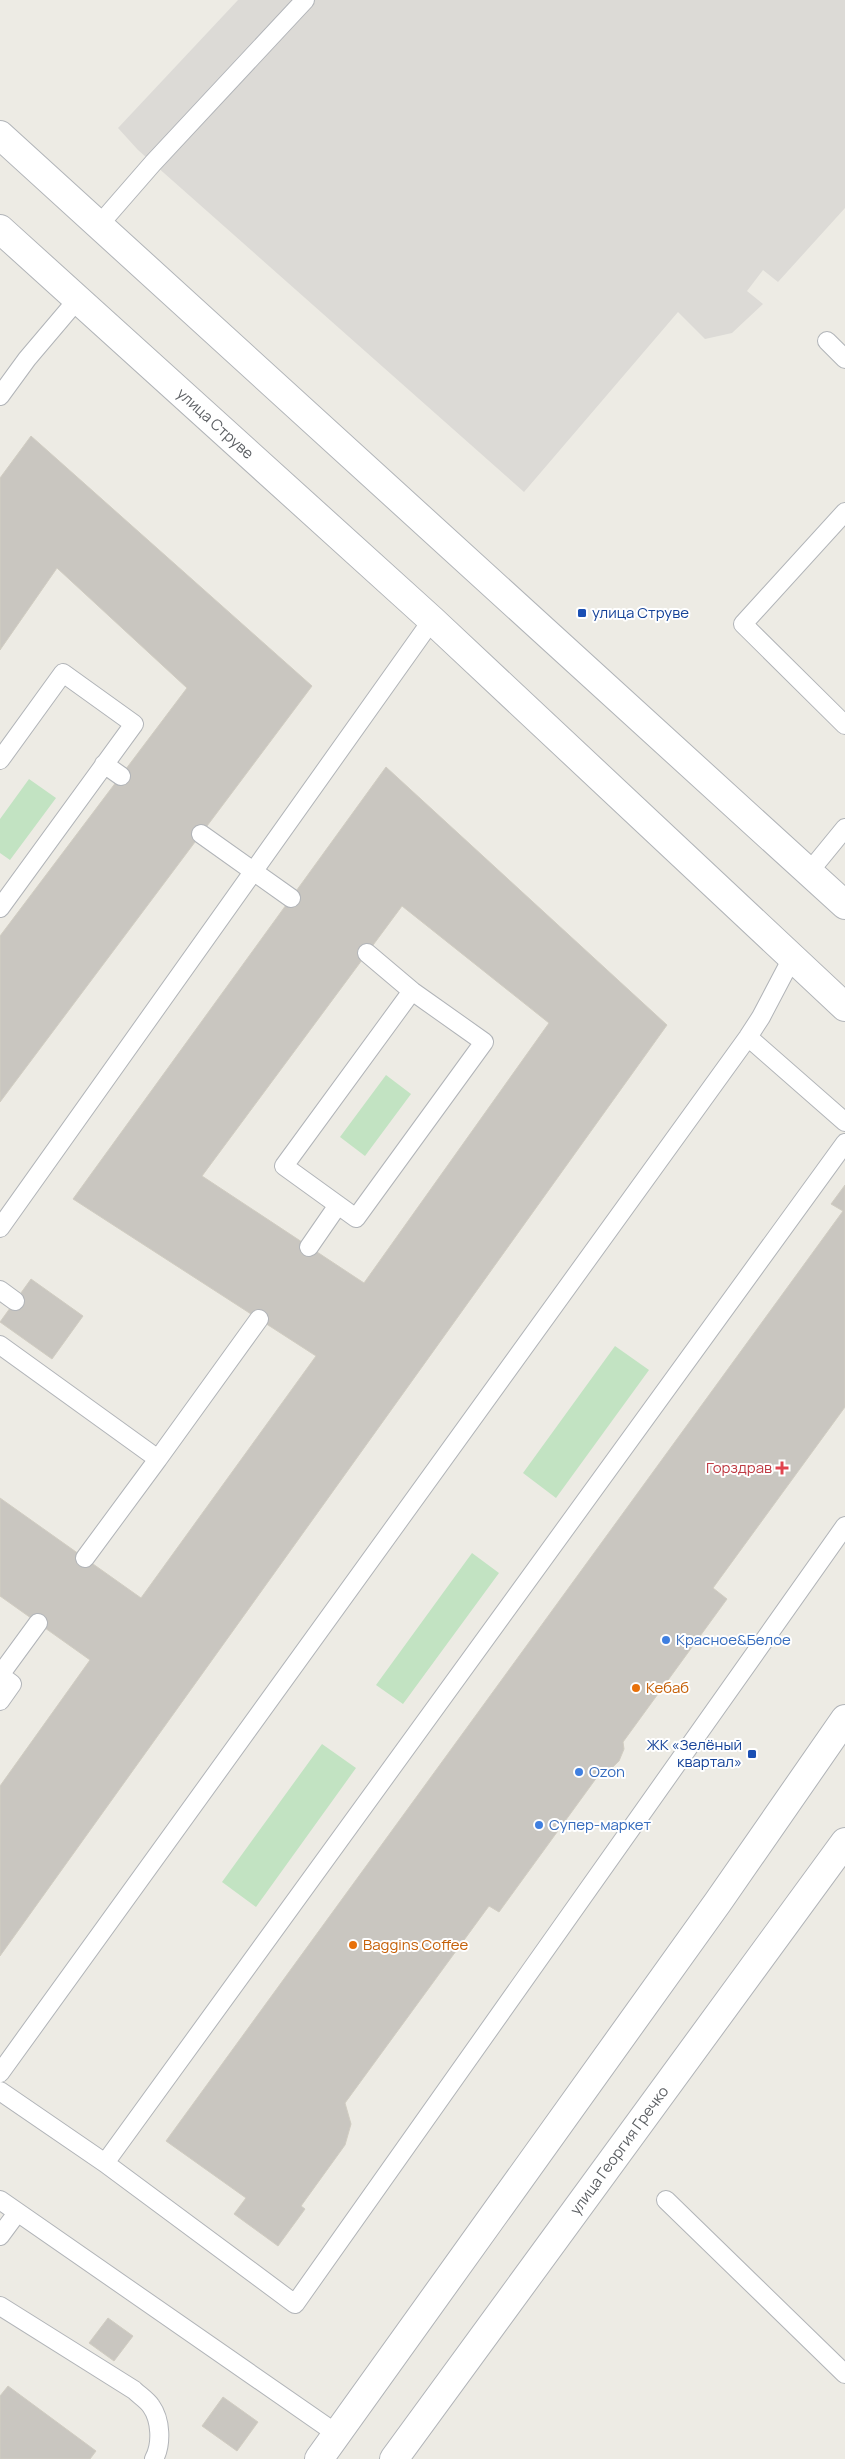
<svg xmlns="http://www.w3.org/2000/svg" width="845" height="2459" viewBox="0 0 845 2459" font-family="Manrope,sans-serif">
	<rect width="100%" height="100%" fill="#edebe4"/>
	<path fill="#dcdad6" d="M238 0H845V208L778 282 763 270 747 291 763 304 732 333 705 339 678 312 524 492 138 150 118 128Z"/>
	<path fill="#c2e3c2" d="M29 779 56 798 10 860 0 853V819Z
		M386 1075 411 1094 365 1156 340 1137Z
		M615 1346 649 1370 556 1498 523 1473Z
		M472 1553 499 1573 403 1704 376 1685Z
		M322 1744 356 1768 256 1907 222 1882Z"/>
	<path fill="#c9c6c0" stroke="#d1cdc2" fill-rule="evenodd" d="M31 436 312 686 0 1102V936L187 688 57 568 0 650V478Z
		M386 767 667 1025 0 1956V1786L90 1660 0 1596V1498L141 1598 316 1356 73 1199ZM402 906 549 1023 364 1283 202 1176Z
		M845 1185V1407L713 1588 727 1599 623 1742 624 1749 619 1761 610 1770 600 1773 499 1912 489 1906 486 1910 345 2103 351 2124 345 2145 301 2206 305 2209 278 2246 234 2214 246 2198 166 2141 843 1211 831 1204Z
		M31 1279 83 1316 52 1359 0 1322Z
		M108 2318 133 2336 114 2361 89 2343Z
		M8 2386 96 2451 90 2459H0V2396Z
		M223 2397 258 2422 237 2451 202 2426Z"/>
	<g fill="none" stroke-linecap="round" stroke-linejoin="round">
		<g stroke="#b1b4b8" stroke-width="20">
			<path id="lane" d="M99 225 153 163 305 0
				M827 341 845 359
				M0 396 27 359 77 300
				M845 512 743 624 845 725
				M0 760 63 673 134 724 0 908
				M104 764 121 776
				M201 834 291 898
				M809 872 845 828
				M367 953 412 991
				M412 991 484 1042 356 1218 284 1166Z
				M748 1037 845 1122
				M0 1228 432 620
				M309 1247 338 1205
				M0 1290 15 1301
				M0 1345 158 1459 85 1558
				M158 1459 259 1319
				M0 1675 38 1623
				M0 1675 12 1684 0 1701
				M0 2073 748 1037 761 1017 792 958
				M0 2091 105 2163 295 2304 845 1526
				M105 2163 845 1143
				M0 2200 337 2434
				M666 2200 845 2374
				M0 2236 17 2213
				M0 2306 134 2390C139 2395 147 2400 151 2406 161 2420 162 2444 154 2459"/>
		</g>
		<g stroke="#b1b4b8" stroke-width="30">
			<g id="street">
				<path d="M0 135 845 905"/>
				<path id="s1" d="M0 229 432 620 845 1007"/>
				<path id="s2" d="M394 2459 845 1842"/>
			</g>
		</g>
		<g stroke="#b0b3b7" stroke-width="30">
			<path id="secondary" d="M319 2459 718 1902 845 1719"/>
		</g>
		<use href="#lane" stroke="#fff" stroke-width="18"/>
		<use href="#street" stroke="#fff" stroke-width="28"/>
		<use href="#secondary" stroke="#fff" stroke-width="28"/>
	</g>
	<g fill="#1a4fb4" stroke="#fff" stroke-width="2">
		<rect x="577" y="608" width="10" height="10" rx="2.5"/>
		<rect x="747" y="1749" width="10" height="10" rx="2.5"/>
	</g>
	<path fill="#e0444e" stroke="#fff" stroke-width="2" d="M779.5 1460.5h5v5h5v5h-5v5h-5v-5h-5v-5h5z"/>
	<g fill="#3f7fe0" stroke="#fff" stroke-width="2">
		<circle cx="666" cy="1640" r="5"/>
		<circle cx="579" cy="1772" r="5"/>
		<circle cx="539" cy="1825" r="5"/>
	</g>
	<g fill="#e8710a" stroke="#fff" stroke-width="2">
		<circle cx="636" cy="1688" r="5"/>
		<circle cx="353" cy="1945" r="5"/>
	</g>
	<g text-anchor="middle" stroke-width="4" stroke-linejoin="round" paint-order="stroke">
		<g font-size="15" fill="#5c5f63" stroke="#fff">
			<text dy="5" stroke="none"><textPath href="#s1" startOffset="290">улица Струве</textPath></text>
			<text dy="5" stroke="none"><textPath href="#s2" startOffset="382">улица Георгия Гречко</textPath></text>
		</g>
		<g font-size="15" fill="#164399" stroke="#fff" text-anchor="start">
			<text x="592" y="618">улица Струве</text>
			<text x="742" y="1750" text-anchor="end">ЖК «Зелёный<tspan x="742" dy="17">квартал»</tspan></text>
		</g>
		<g font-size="15" fill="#be3a42" stroke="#fff" text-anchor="end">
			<text x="772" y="1473">Горздрав</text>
		</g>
		<g font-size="15" fill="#366cbe" stroke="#fff" text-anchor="start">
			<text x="676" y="1645">Красное&amp;Белое</text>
			<text x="589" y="1777">Ozon</text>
			<text x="549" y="1830">Супер-маркет</text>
		</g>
		<g font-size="15" fill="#c56008" stroke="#fff" text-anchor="start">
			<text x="646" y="1693">Кебаб</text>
			<text x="363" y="1950">Baggins Coffee</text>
		</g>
	</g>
</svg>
